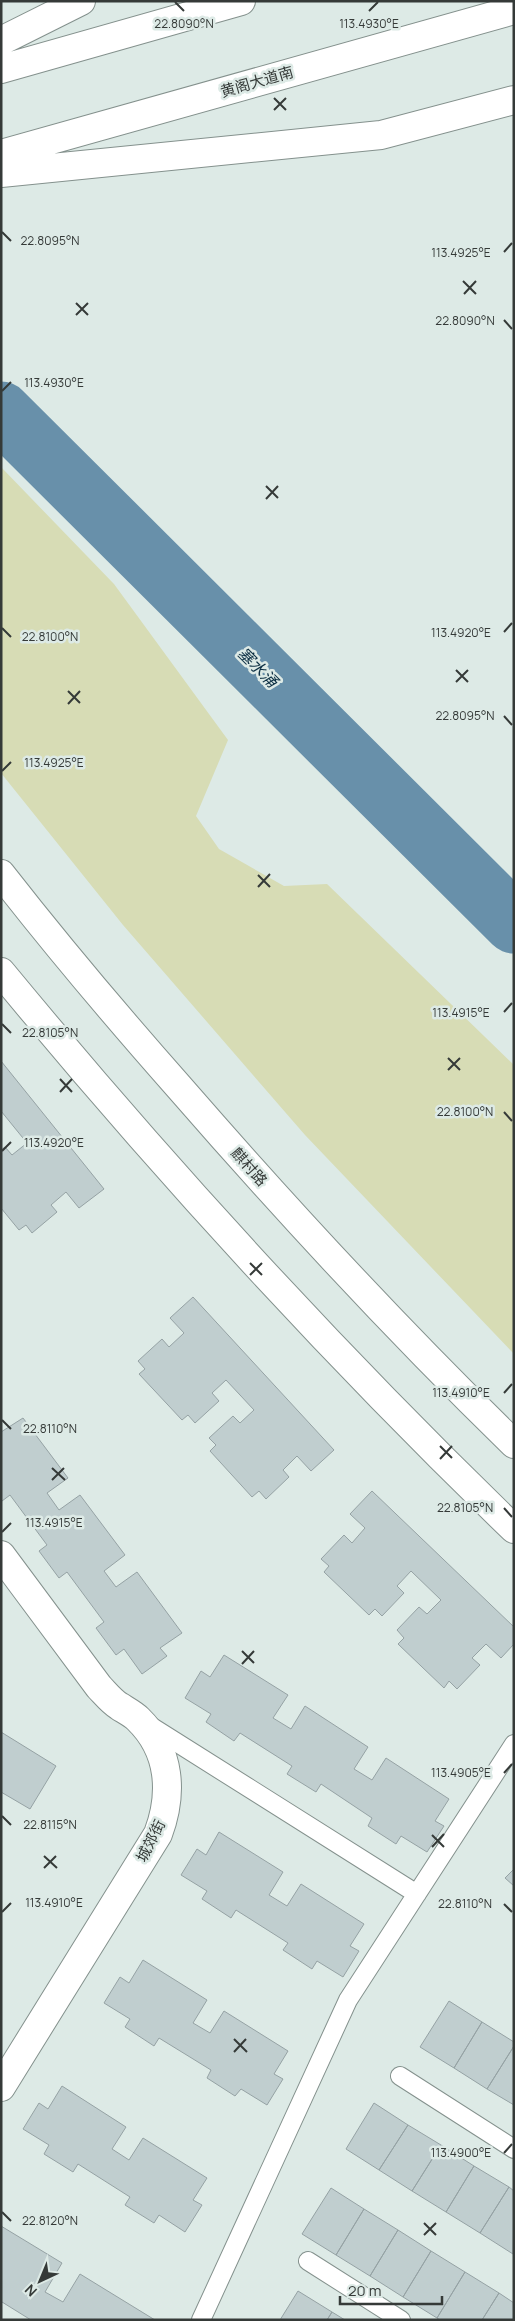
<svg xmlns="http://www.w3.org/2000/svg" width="515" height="2321" viewBox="0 0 515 2321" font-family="Manrope,'Noto Sans SC',sans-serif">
	<rect width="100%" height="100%" fill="#ddeae6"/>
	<path fill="#d7dcb5" d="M1 467 114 584 228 740 196 816 219 849 284 886 327 884 514 1065V1354L305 1135 123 925 1 773Z"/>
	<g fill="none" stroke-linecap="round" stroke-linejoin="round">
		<path stroke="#6890aa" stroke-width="61" d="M1 412 514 923"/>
	</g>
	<path fill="#c0cecf" stroke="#95a2a4" d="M1 1061 104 1189 79 1208 66 1192 51 1205 57 1212 32 1233 26 1225 19 1230 1 1208V1150L5 1147 12 1155 27 1143 1 1111Z
		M193 1297 334 1450 311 1471 297 1456 283 1470 289 1477 266 1499 259 1491 252 1497 210 1451 216 1445 209 1438 233 1416 240 1423 254 1410 226 1380 212 1393 219 1401 195 1423 188 1415 182 1420 139 1374 145 1369 138 1361 162 1339 169 1347 184 1333 170 1318Z
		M23 1418 68 1478 47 1493 59 1510 80 1495 125 1555 104 1571 116 1587 137 1572 182 1633 160 1648 167 1656 142 1674 124 1649 116 1655 96 1628 104 1622 67 1572 59 1578 39 1551 47 1545 10 1495 2 1501 1 1499V1432Z
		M372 1491 514 1627V1644L501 1658 486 1644 472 1658 480 1665 457 1689 449 1681 444 1688 398 1644 404 1638 397 1630 419 1607 427 1614 441 1600 411 1571 397 1586 404 1593 382 1616 375 1609 369 1615 324 1572 329 1566 321 1559 344 1535 352 1543 365 1528 350 1514Z
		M224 1655 288 1695 273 1718 291 1729 305 1706 368 1747 354 1769 372 1780 386 1758 449 1799 435 1821 444 1826 427 1852 401 1836 396 1844 368 1826 372 1818 321 1784 316 1792 287 1774 292 1766 240 1733 234 1741 206 1722 211 1714 185 1698 201 1671 210 1677Z
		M1 1732 56 1766 30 1809 1 1792Z
		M219 1832 283 1872 269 1895 287 1906 301 1884 364 1924 350 1946 359 1951 343 1977 317 1961 312 1969 283 1950 288 1943 236 1910 231 1918 202 1899 207 1891 181 1875 197 1849 206 1855Z
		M514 1869V1886L505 1878Z
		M143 1960 207 2000 193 2023 210 2033 224 2011 288 2051 274 2074 283 2079 267 2105 241 2089 235 2096 207 2078 211 2070 159 2038 154 2046 125 2027 130 2019 104 2003 120 1977 129 1983Z
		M449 2001 482 2022 454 2068 420 2047Z
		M482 2022 514 2042V2046L487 2089 454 2068Z
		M514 2046V2105L487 2089Z
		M62 2086 126 2127 112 2149 129 2160 143 2138 207 2178 193 2200 202 2205 185 2232 159 2215 154 2223 125 2205 130 2197 78 2164 73 2172 44 2154 49 2145 23 2129 39 2103 48 2109Z
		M374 2103 408 2125 379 2170 346 2149Z
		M408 2125 441 2145 412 2191 379 2170Z
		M441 2145 474 2166 446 2212 412 2191Z
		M474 2166 509 2187 480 2233 446 2212Z
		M509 2187 514 2191 513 2254 480 2233Z
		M331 2188 364 2209 336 2255 302 2234Z
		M364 2209 398 2230 370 2276 336 2255Z
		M1 2226 62 2263 45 2292 63 2302 80 2274 155 2320H31L2 2302 1 2304Z
		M398 2230 431 2251 403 2297 370 2276Z
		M431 2251 465 2272 437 2318 403 2297Z
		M465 2272 499 2293 482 2320H440L437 2318Z
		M298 2291 332 2312 327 2320H280Z
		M499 2293 514 2303V2320H482Z
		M332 2312 345 2320H327Z"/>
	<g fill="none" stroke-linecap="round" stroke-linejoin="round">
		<g stroke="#84918d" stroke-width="20">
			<path id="service" d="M149 1725 417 1894
				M400 2076 514 2149
				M308 2261 401 2320
				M201 2320 348 2000 514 1744"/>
		</g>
		<g stroke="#84918d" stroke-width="30">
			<path id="minor" d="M1 1555 99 1687C105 1693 111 1701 119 1706 125 1710 133 1714 138 1719 171 1751 173 1794 158 1834L1 2087"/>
		</g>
		<g stroke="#84918d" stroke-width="30">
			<path id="tertiary" d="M1 874C58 947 118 1018 179 1087 286 1210 397 1330 514 1444
				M1 972C162 1167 332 1353 514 1529"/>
		</g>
		<g stroke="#84918d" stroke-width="30">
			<path id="primary" d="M1 41 81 1
				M1 69 241 1
				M1 154 514 10
				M1 173 381 135 514 100"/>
		</g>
		<use href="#service" stroke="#fff" stroke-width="18"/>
		<use href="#minor" stroke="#fff" stroke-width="28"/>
		<use href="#tertiary" stroke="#fff" stroke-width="28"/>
		<use href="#primary" stroke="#fff" stroke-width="28"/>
	</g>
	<path fill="none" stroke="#353a38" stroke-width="2" d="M175 2 184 11M369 11 378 2M274 98 286 110M274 110 286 98M2 232 11 241M504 252 512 243M463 281 476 294M464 294 476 281M76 303 88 315M76 315 88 303M504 320 512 329M2 391 11 382M266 486 278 498M266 499 278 486M2 628 11 637M504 632 512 623M456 670 468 682M456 682 468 670M68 691 80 703M68 704 80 691M504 716 512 725M2 771 11 762M258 875 270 887M258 887 270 874M504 1012 512 1003M2 1024 11 1033M448 1058 460 1070M448 1070 460 1058M60 1079 72 1092M60 1092 72 1079M504 1112 512 1121M2 1151 11 1142M250 1263 262 1275M250 1275 262 1263M504 1393 512 1384M2 1420 11 1429M440 1446 452 1458M440 1459 452 1446M52 1468 65 1480M52 1480 64 1468M504 1508 512 1517M2 1532 11 1523M242 1651 254 1663M242 1664 254 1651M504 1773 512 1764M2 1816 11 1825M432 1835 444 1847M432 1847 444 1834M44 1856 57 1868M44 1868 56 1856M504 1904 512 1912M2 1912 11 1903M234 2039 247 2052M234 2052 246 2039M504 2153 512 2144M2 2212 11 2221M424 2223 436 2235M424 2235 436 2223"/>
	<g text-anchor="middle" stroke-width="5" stroke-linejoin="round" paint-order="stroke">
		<g font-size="15" fill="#353a38" stroke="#ddeae6">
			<text transform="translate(257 82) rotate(-16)" y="5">黄阁大道南</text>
			<text transform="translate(249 1167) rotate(48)" y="5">麒村路</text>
			<text transform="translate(151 1841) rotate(-63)" y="5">城郊街</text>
		</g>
		<g font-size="16" font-style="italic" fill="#0d3044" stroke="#ddeae6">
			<text transform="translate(258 667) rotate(45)" y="6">塞水涌</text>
		</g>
	</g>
	<g font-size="12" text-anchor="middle" fill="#353a38" stroke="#ddeae6" stroke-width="5" stroke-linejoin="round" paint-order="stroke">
		<text x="184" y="28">22.8090°N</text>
		<text x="369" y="28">113.4930°E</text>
		<text x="50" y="245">22.8095°N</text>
		<text x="461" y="257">113.4925°E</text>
		<text x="465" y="325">22.8090°N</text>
		<text x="54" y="387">113.4930°E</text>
		<text x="461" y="637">113.4920°E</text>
		<text x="50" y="641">22.8100°N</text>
		<text x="465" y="720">22.8095°N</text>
		<text x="54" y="767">113.4925°E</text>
		<text x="461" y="1017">113.4915°E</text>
		<text x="50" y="1037">22.8105°N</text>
		<text x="465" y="1116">22.8100°N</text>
		<text x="54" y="1147">113.4920°E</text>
		<text x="461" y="1397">113.4910°E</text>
		<text x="50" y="1433">22.8110°N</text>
		<text x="465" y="1512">22.8105°N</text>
		<text x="54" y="1527">113.4915°E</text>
		<text x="461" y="1777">113.4905°E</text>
		<text x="50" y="1829">22.8115°N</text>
		<text x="54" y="1907">113.4910°E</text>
		<text x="465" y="1908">22.8110°N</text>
		<text x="461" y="2157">113.4900°E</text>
		<text x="50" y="2225">22.8120°N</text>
	</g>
	<rect width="515" height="2321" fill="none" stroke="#353a38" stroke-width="5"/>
	<g transform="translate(40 2281) rotate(224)" stroke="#ddeae6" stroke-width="4" paint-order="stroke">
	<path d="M0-4L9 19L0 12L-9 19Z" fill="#353a38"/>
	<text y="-8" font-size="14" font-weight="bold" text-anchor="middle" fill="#353a38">N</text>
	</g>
	<path d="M340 2296v8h102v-8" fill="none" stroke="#353a38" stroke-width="2.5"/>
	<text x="348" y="2296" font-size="15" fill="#353a38" stroke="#ddeae6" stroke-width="4" paint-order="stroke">20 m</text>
</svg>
